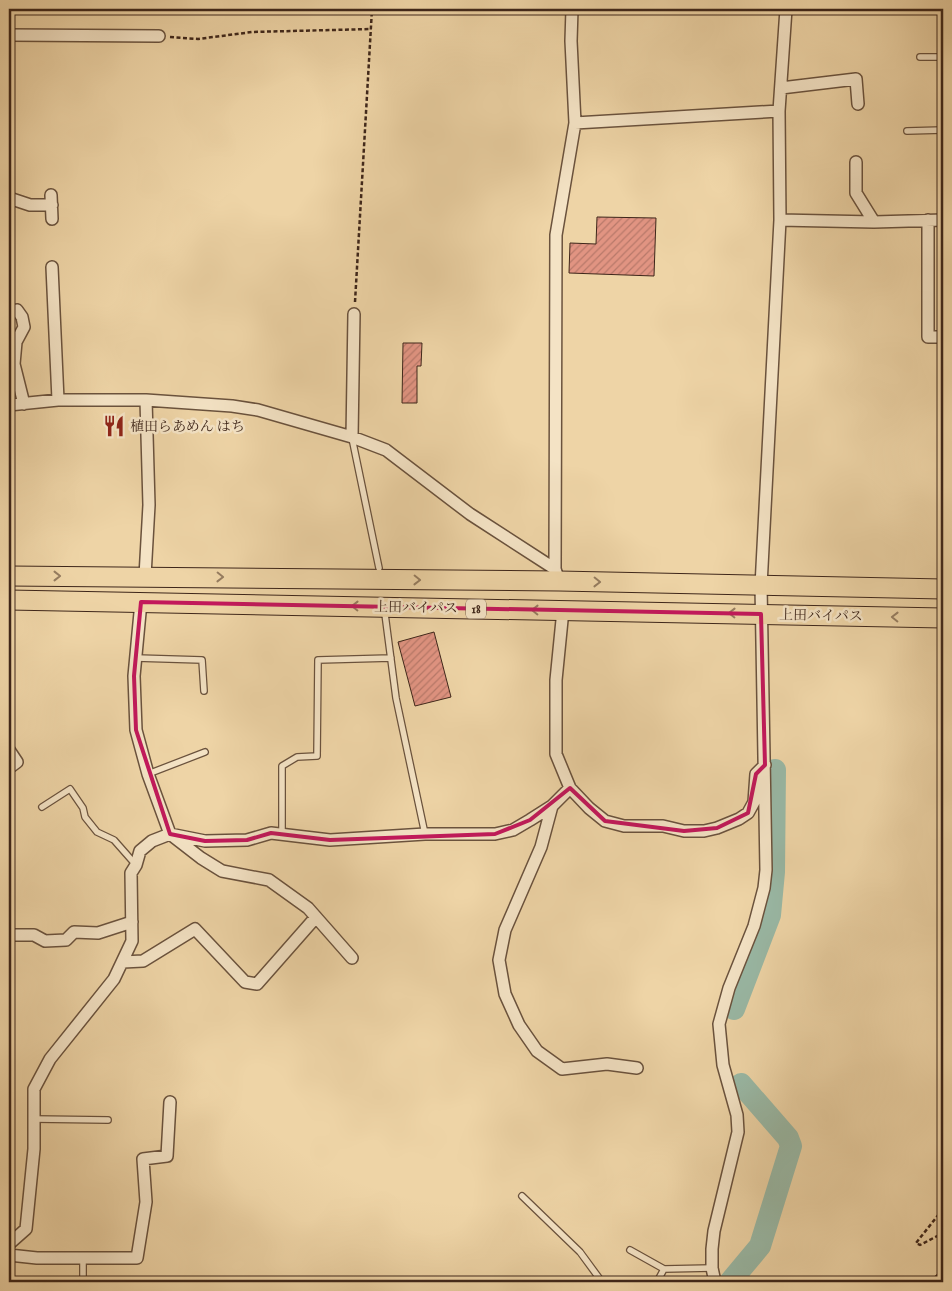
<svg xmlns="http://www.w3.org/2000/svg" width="952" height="1291" viewBox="0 0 952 1291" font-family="'IM FELL English','Noto Serif JP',serif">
	<defs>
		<pattern id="building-hatch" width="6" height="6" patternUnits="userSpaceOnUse" patternTransform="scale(1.25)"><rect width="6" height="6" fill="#e19482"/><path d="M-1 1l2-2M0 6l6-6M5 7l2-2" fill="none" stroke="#b8796a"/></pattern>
	</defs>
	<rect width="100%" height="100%" fill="#eed4a6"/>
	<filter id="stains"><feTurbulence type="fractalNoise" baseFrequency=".004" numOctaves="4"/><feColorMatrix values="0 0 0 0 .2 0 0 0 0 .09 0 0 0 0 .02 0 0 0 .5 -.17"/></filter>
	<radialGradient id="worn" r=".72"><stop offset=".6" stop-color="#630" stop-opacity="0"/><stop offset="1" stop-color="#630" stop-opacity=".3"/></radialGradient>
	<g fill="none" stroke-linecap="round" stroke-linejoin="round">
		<path stroke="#99b8a5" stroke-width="22" d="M734 1009 770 915 774 872 775 770
			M730 1282 760 1246 791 1146 788 1138 741 1084"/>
	</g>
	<path fill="url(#building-hatch)" stroke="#3e261a" d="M597 217 656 218 654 276 569 273 570 243 596 244Z
		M403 343H422L421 366H417V403H402Z
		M434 632 451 697 415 706 398 642Z"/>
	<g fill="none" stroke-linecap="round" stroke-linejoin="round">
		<g stroke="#6a523d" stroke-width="8">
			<path id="service" d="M920 57H943
				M907 131 943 130
				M352 438 379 568
				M385 614 396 698 425 834
				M136 658 202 660 204 691
				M148 774 205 752
				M42 807 70 789 83 808 85 817 97 832 114 840 136 865
				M282 834V766L297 757 317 756 318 660 391 658
				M34 1119 108 1120
				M522 1196 580 1252 602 1282
				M630 1250 664 1269
				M83 1258V1282
				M657 1282 664 1269 712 1268"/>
		</g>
		<g stroke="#6a523d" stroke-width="14">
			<path id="minor" d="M9 35 159 36
				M781 88 856 79 858 104
				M575 123 779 111
				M856 162V193L874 222
				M51 195 52 219
				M9 198 30 205H52
				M780 220 874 222 943 220
				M928 220V337H943
				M52 267 58 400
				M17 310 22 317 24 327 16 342 14 364 24 404
				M9 405 58 400H146L232 406 258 410 352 437 386 450 470 514 555 569
				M352 437 354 314
				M557 575 555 569 556 235 575 123 571 41 572 9
				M145 576 149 505 146 400
				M141 602 134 676 136 730 148 774 170 834 201 858 222 871 269 880 308 908 352 958
				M563 610 556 680V754L570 788 589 808 605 821 624 826H663L684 831H704L717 828 739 819 748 813 754 802 756 774 765 765
				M9 750 17 762 9 768
				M552 806 541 847 505 930 499 960 505 994 519 1025 537 1051 562 1069 607 1064 637 1068
				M9 935H34L45 941 66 940 74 932 98 933 132 922
				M123 962 143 961 195 929 245 982 257 984 316 917
				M9 1244 26 1229 34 1149V1089L50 1059 114 979 132 941 131 873 136 865 140 851 152 841 170 834 205 841 247 840 271 833 330 840 425 834H495L513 830 530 820 552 806 570 788
				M9 1255 37 1258H137L146 1202 143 1159 167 1156 170 1102
				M715 1282 712 1268V1249L714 1231 738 1132 737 1115 723 1065 719 1024 729 988 754 926 764 888 766 870 761 586 780 220 779 111 786 9"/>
		</g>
		<g stroke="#3e261a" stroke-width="21">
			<path id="trunk" d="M9 576 559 581 943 589
				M9 600 943 618"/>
		</g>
		<path stroke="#3e261a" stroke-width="2.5" stroke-dasharray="4 2.5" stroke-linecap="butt" d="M170 37 198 39 252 32 371 29
			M355 302 372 9
			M943 1209 916 1243 920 1245 943 1233
			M930 1282 943 1270"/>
		<use href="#service" stroke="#f4e3c5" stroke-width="5.5"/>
		<use href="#minor" stroke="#f4e3c5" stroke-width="11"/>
		<use href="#trunk" stroke="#eed4a6" stroke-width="19"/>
	</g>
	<defs><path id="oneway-chevron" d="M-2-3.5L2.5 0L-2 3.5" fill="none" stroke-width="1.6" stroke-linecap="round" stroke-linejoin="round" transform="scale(1.25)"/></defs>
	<g stroke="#967d60">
		<use href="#oneway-chevron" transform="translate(57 576)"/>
		<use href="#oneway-chevron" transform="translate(220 577) rotate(1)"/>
		<use href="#oneway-chevron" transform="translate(417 580) rotate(1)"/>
		<use href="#oneway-chevron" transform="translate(597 582) rotate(1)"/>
		<use href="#oneway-chevron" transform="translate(355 606) rotate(-179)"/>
		<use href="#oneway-chevron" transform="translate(535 610) rotate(-179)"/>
		<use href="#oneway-chevron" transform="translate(732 613) rotate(-179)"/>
		<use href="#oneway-chevron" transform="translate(895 617) rotate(-179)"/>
	</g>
	<path fill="none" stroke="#c2185b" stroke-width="4" stroke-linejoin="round" d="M141 602 761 614 765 765 756 774 748 813 717 828 684 831 605 821 570 788 530 820 495 834 330 840 271 833 247 840 205 841 170 834 136 730 134 676Z"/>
	<defs>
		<g id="restaurant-bare" transform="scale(1.725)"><path d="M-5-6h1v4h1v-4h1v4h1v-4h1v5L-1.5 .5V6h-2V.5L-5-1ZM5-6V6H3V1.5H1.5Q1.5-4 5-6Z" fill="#8f2418" stroke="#f4e3c5" stroke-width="2.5" paint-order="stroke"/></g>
	</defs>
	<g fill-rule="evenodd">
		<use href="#restaurant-bare" x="114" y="426"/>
	</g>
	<g text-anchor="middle" stroke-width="5" stroke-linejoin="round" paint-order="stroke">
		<rect fill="#f4e3c5" stroke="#755f4d" stroke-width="1" x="466" y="599.5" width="20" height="19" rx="4"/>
		<g font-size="12" font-weight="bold" fill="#3e261a">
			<text x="476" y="613">18</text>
		</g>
		<g font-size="14" fill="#3e261a" stroke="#f4e3c5" text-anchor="start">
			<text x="130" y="431">植田らあめん はち</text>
		</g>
		<g font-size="14" fill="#3e261a" stroke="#f4e3c5">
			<text transform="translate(416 607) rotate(1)" y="5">上田バイパス</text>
			<text transform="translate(821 615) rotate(1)" y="5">上田バイパス</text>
		</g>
	</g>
	<rect width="952" height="1291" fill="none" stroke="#eed4a6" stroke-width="30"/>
	<rect x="10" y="10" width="932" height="1271" fill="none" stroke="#3e261a" stroke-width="2.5"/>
	<rect x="15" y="15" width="922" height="1261" fill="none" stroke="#3e261a"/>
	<rect width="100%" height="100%" filter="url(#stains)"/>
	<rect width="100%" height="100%" fill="url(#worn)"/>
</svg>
